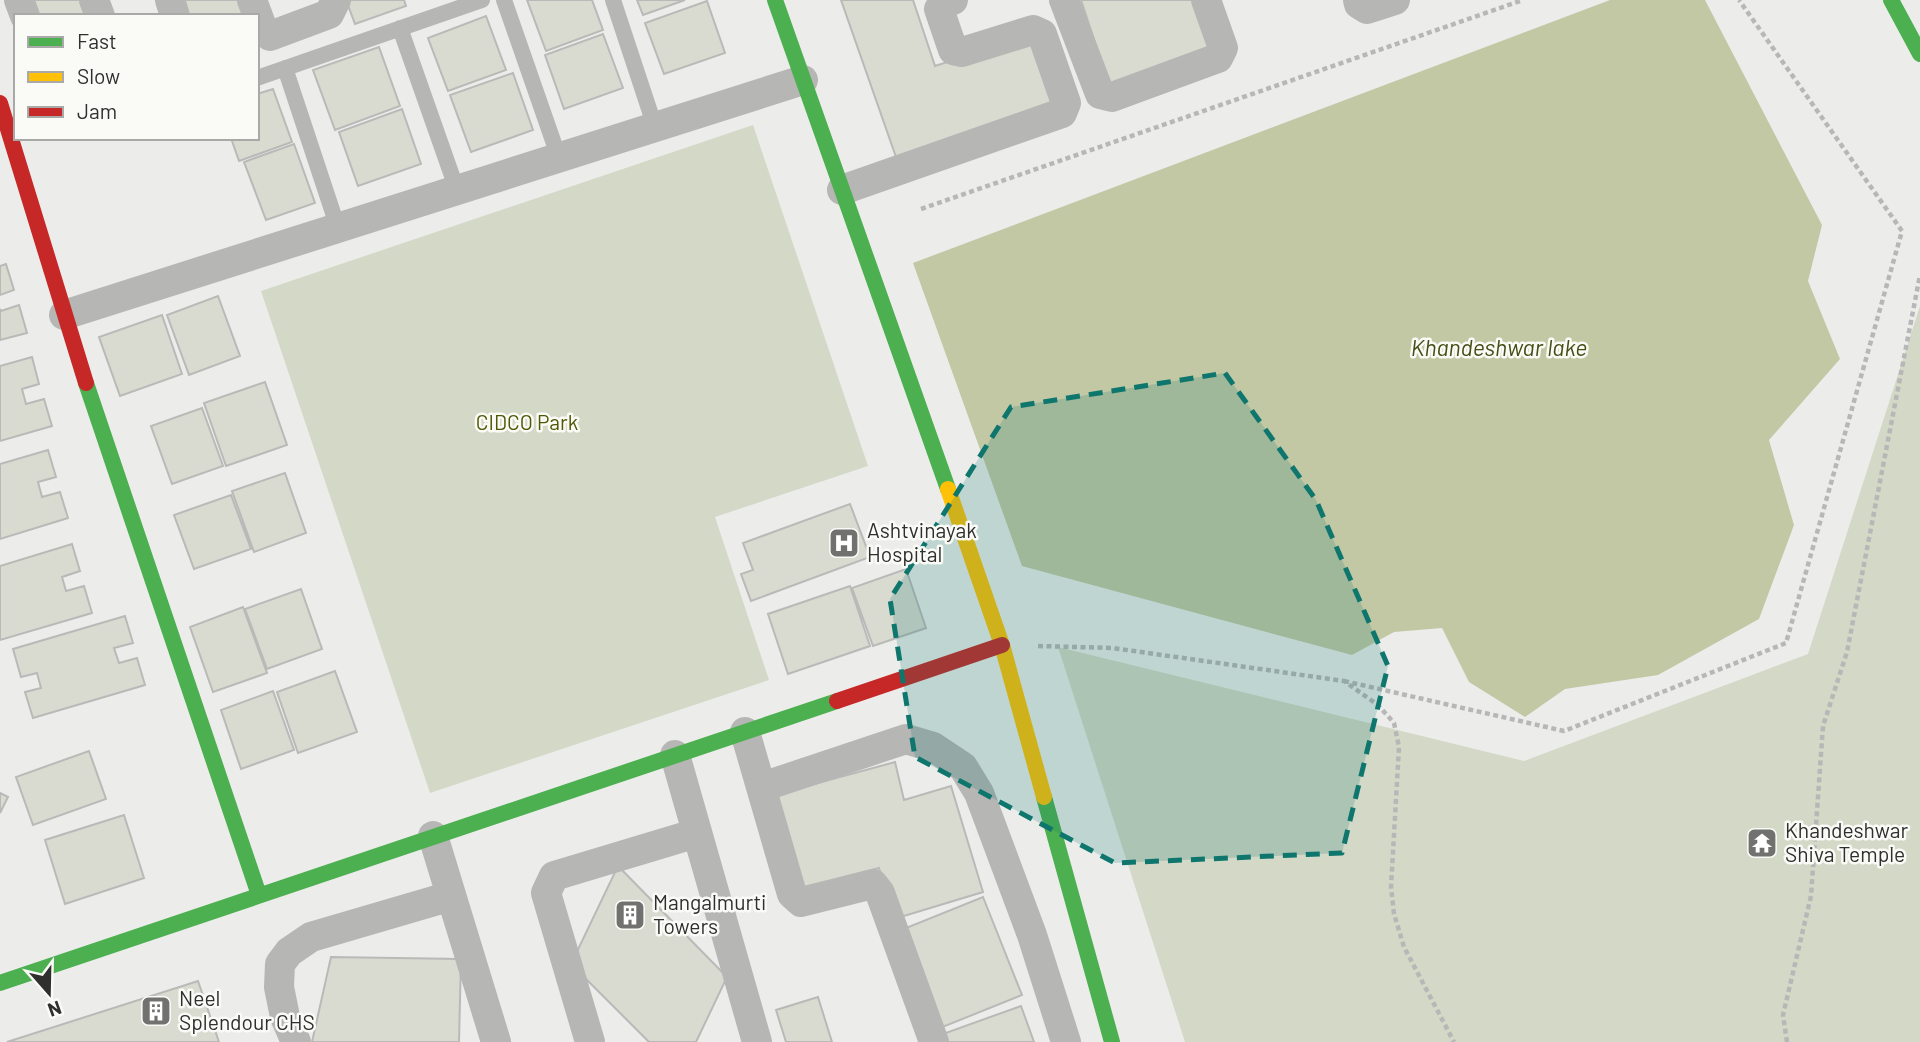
<svg xmlns="http://www.w3.org/2000/svg" width="1920" height="1042" viewBox="0 0 1920 1042" font-family="Barlow,sans-serif">
	<rect width="100%" height="100%" fill="#ecedeb"/>
	<path fill="#d4d8c6" d="M753 125 868 466 715 517 769 680 430 793 261 291Z
		M1920 306V1042H1185L1058 647 1524 761 1808 654Z"/>
	<path fill="#c2c8a4" d="M1610 0H1705L1822 225 1808 281 1840 359 1769 440 1794 525 1759 619 1658 675 1565 689 1525 717 1469 682 1442 628 1394 632 1352 655 1022 566 913 263Z"/>
	<path fill="#d9dad0" stroke="#b9bab8" stroke-width="2" d="M31 0H88L94 16H37Z
		M178 0H239L245 16H183Z
		M346 0H404L406 6 355 24Z
		M527 0H592L603 30 546 51Z
		M637 0H685L643 15Z
		M841 0H913L935 66 1032 35 1058 104 896 157Z
		M1081 0H1198L1215 50 1109 85Z
		M707 1 725 53 664 74 645 23Z
		M486 16 506 70 448 91 428 38Z
		M603 34 623 88 564 109 545 55Z
		M379 47 400 106 335 130 313 70Z
		M513 73 533 130 471 152 450 95Z
		M273 89 292 142 239 161 231 138H257V94Z
		M402 109 421 164 358 186 339 132Z
		M294 144 315 203 266 220 244 162Z
		M6 264 14 290 0 295V266Z
		M218 296 240 356 189 375 167 315Z
		M19 305 27 333 0 340V309L1 311Z
		M162 315 182 374 120 396 99 337Z
		M32 357 39 384 22 389 26 404 44 399 52 426 0 441V366Z
		M265 382 287 445 226 466 204 403Z
		M202 408 223 466 172 484 151 426Z
		M48 450 56 477 38 482 42 497 60 492 68 518 0 539V464Z
		M285 473 306 533 254 552 232 491Z
		M231 495 251 549 194 569 174 515Z
		M850 504 870 557 751 601 741 574 753 570 743 543Z
		M72 544 80 571 62 577 66 591 84 586 92 613 0 640V566Z
		M906 569 926 628 873 646 852 588Z
		M850 586 870 646 788 674 768 614Z
		M301 589 322 649 267 669 245 609Z
		M243 607 267 673 213 692 190 627Z
		M125 616 133 643 114 648 119 663 137 658 145 685 33 718 25 692 41 688 37 673 21 677 13 649Z
		M335 671 357 732 298 753 277 692Z
		M273 691 294 750 241 769 221 710Z
		M89 751 106 799 33 825 16 777Z
		M895 762 904 800 951 786 983 892 894 919 879 868 800 889 774 795Z
		M0 793 8 797 0 813Z
		M124 815 144 878 65 904 45 840Z
		M618 866 727 977 696 1042H649L571 964Z
		M983 897 1022 995 935 1030 896 932Z
		M331 957 461 959 459 1042H312Z
		M198 981 219 1042H7Z
		M818 997 832 1042H786L776 1010Z
		M1021 1006 1034 1042H943L940 1035Z"/>
	<g fill="none" stroke-linecap="round" stroke-linejoin="round">
		<path stroke="#b7b7b7" stroke-width="4.5" stroke-dasharray="5 3.5" stroke-linecap="butt" d="M921 209 1523 0
			M1038 646 1113 648 1344 681 1378 705 1394 723 1399 747 1391 887 1394 914 1404 947 1454 1042
			M1344 681 1564 731 1786 643 1902 231 1739 0
			M1787 1042 1783 1015 1811 896 1823 726 1847 652 1920 275"/>
		<path stroke="#b6b6b5" stroke-width="16" d="M504 0 559 158
			M613 0 655 127
			M400 28 457 190
			M285 68 338 228
			M257 78 482 0"/>
		<path stroke="#b6b6b5" stroke-width="30" d="M19 0 25 16
			M94 0 100 16
			M170 0 175 16
			M252 0 262 27 270 36 329 14 336 0
			M1064 0 1100 94 1112 97 1218 58 1223 48 1206 0
			M1358 0 1359 4 1367 9 1395 0
			M842 190 1062 113 1066 103 1042 34 1033 30 962 52 953 50 939 9 944 3 953 0
			M64 315 803 80
			M745 732 792 894 801 902 873 884 880 893 934 1042
			M675 755 757 1042
			M762 787 906 739 933 747 963 767 979 793 1032 935 1066 1042
			M433 836 496 1042
			M296 1042 285 1017 279 987 280 964 289 952 311 937 451 896
			M590 1042 546 893 554 876 697 833"/>
		<path stroke="#4caf50" stroke-width="16" d="M775 0 948 489
			M1891 0 1920 54
			M86 383 259 895
			M1044 797 1112 1042
			M0 983 837 701"/>
		<path stroke="#ffc107" stroke-width="16" d="M948 489 1002 645 1044 797"/>
		<path stroke="#c62828" stroke-width="16" d="M0 103 86 383
			M837 701 1002 645"/>
	</g>
	<path fill="#0f766e" fill-opacity="0.2" stroke="#0f766e" stroke-width="5" stroke-dasharray="14 9" stroke-linejoin="round" d="M1225 373 1316 500 1388 666 1342 853 1115 863 915 757 890 599 1011 407Z"/>
	<defs>
		<g id="hospital-square" transform="scale(1.575)"><rect x="-9" y="-9" width="18" height="18" rx="4" fill="#717270" stroke="#fafbf7"/><path d="M-5-5h3v3.5h4V-5h3V5h-3V1.5h-4V5h-3Z" fill="#fff"/></g>
		<g id="temple-square" transform="scale(1.575)"><rect x="-9" y="-9" width="18" height="18" rx="4" fill="#717270" stroke="#fafbf7"/><path d="M0-6L5-2H3V0L6.5 2.5H4V6H1.5V3h-3V6H-4V2.5H-6.5L-3 0V-2H-5Z" fill="#fff"/></g>
		<g id="building-square" transform="scale(1.575)"><rect x="-9" y="-9" width="18" height="18" rx="4" fill="#717270" stroke="#fafbf7"/><path d="M-4-6H4V6H1V3H-1V6H-4ZM-2.5-4.3h1.7v1.8h-1.7ZM.8-4.3h1.7v1.8H.8ZM-2.5-1h1.7V.8h-1.7ZM.8-1h1.7V.8H.8Z" fill="#fff"/></g>
	</defs>
	<g fill-rule="evenodd">
		<use href="#hospital-square" x="844" y="543"/>
		<use href="#temple-square" x="1762" y="843"/>
		<use href="#building-square" x="630" y="915"/>
		<use href="#building-square" x="156" y="1011"/>
	</g>
	<g text-anchor="middle" stroke-width="5" stroke-linejoin="round" paint-order="stroke">
		<g font-size="21" fill="#505804" stroke="#fafbf7">
			<text x="527" y="430">CIDCO Park</text>
		</g>
		<g font-size="21" fill="#2f302e" stroke="#fafbf7" text-anchor="start">
			<text x="867" y="538">Ashtvinayak<tspan x="867" dy="24">Hospital</tspan></text>
			<text x="1785" y="838">Khandeshwar<tspan x="1785" dy="24">Shiva Temple</tspan></text>
			<text x="653" y="910">Mangalmurti<tspan x="653" dy="24">Towers</tspan></text>
			<text x="179" y="1006">Neel<tspan x="179" dy="24">Splendour CHS</tspan></text>
		</g>
		<g font-size="23" font-style="italic" fill="#474e15" stroke="#fafbf7">
			<text x="1499" y="356">Khandeshwar lake</text>
		</g>
	</g>
	<rect x="14" y="14" width="245" height="126" fill="#fafbf7" stroke="#a9aaa7" stroke-width="2"/>
	<rect x="28" y="37" width="35" height="10" fill="#4caf50" stroke="#a9aaa7" stroke-width="2"/>
	<text x="77" y="49" font-size="21" fill="#2f302e">Fast</text>
	<rect x="28" y="72" width="35" height="10" fill="#ffc107" stroke="#a9aaa7" stroke-width="2"/>
	<text x="77" y="84" font-size="21" fill="#2f302e">Slow</text>
	<rect x="28" y="107" width="35" height="10" fill="#c62828" stroke="#a9aaa7" stroke-width="2"/>
	<text x="77" y="119" font-size="21" fill="#2f302e">Jam</text>
	<g transform="translate(49 993) rotate(160)" stroke="#fafbf7" stroke-width="5" paint-order="stroke">
	<path d="M0-5L12 26L0 18L-12 26Z" fill="#2f302e"/>
	<text y="-10" font-size="19" font-weight="bold" text-anchor="middle" fill="#2f302e">N</text>
	</g>
</svg>
